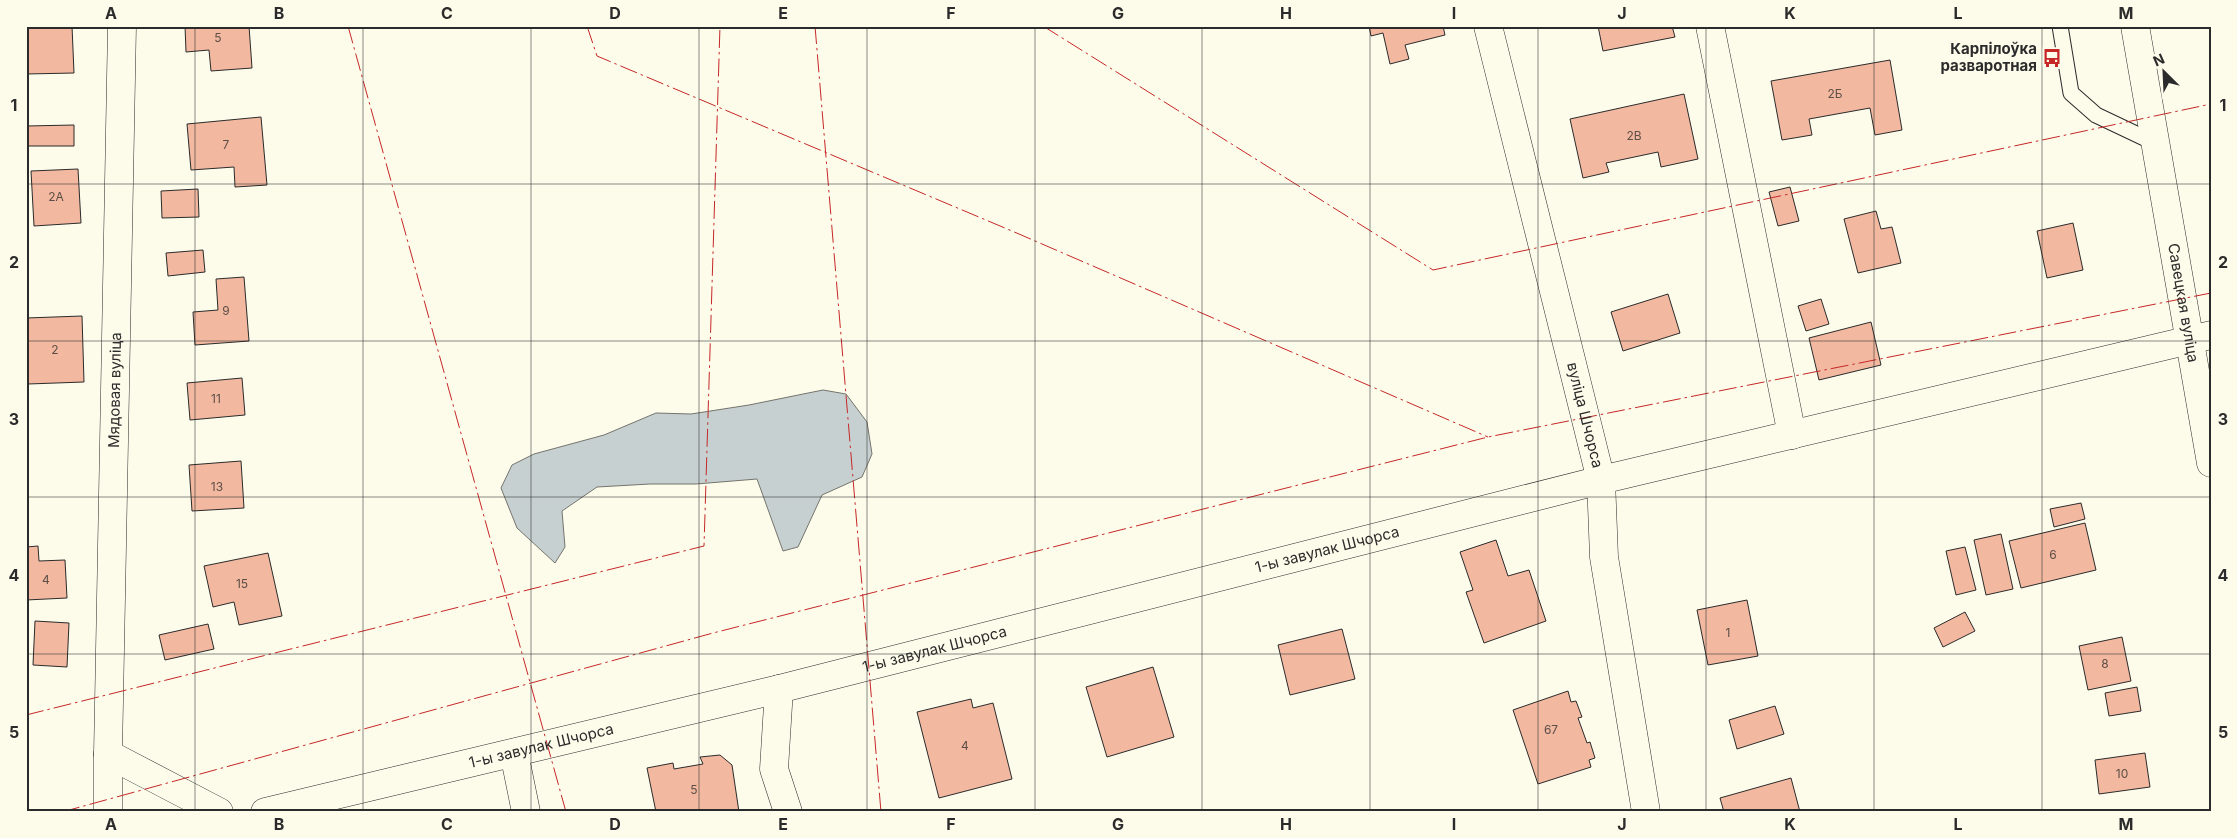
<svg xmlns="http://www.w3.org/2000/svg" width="2237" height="838" viewBox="0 0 2237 838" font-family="Inter,sans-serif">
	<rect width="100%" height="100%" fill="#fdfbea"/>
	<path fill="#c7d0d0" stroke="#74746e" d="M823 390 846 394 867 422 872 454 862 477 822 495 798 547 783 551 757 479 696 484H650L597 487 562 511 565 547 555 563 517 528 501 488 512 465 534 454 604 435 656 413 691 414 749 405Z"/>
	<path fill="#f2b8a0" stroke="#2b2b2b" d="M26 26H72L74 73 26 74Z
		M185 26H249L252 68 211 71 209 50 186 52Z
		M1369 26H1443L1445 35 1405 45 1409 59 1390 64 1383 33 1371 36Z
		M1598 26H1672L1675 37 1603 51Z
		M1890 60 1902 130 1875 135 1870 108 1809 119 1812 135 1782 140 1771 81Z
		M1684 94 1698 159 1661 167 1658 152 1606 163 1609 172 1583 178 1570 119Z
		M261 117 267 185 235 187 234 167 191 170 187 124Z
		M74 125V146H26V126Z
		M78 169 81 223 34 226 31 171Z
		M1790 187 1799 221 1778 226 1769 192Z
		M198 189 199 217 162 218 161 191Z
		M1876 211 1881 229 1892 227 1901 263 1858 273 1844 219Z
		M2073 223 2083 270 2047 278 2037 231Z
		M203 250 205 272 168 276 166 253Z
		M244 277 249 341 195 345 193 312 218 310 216 279Z
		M1668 294 1680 333 1623 351 1611 312Z
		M1821 299 1829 324 1806 331 1798 306Z
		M82 316 84 382 28 384 26 318Z
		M1871 322 1881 365 1819 380 1809 338Z
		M242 378 245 415 190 420 187 383Z
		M241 461 244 508 192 511 189 465Z
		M2081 503 2085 519 2054 527 2050 509Z
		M2085 523 2096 570 2021 588 2009 541Z
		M2001 534 2013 589 1986 595 1974 540Z
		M1496 540 1508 576 1529 570 1546 621 1484 643 1466 592 1473 590 1460 552Z
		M38 546 39 561 65 560 67 598 26 600V547Z
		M1965 547 1976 590 1956 595 1946 551Z
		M268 553 282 616 239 625 234 602 213 607 204 566Z
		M1747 600 1758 656 1708 665 1697 610Z
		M1965 612 1975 631 1943 647 1934 628Z
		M35 621 69 623 67 667 33 665Z
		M208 624 214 649 165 660 159 635Z
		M1342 629 1355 679 1290 695 1278 645Z
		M2122 637 2131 681 2088 690 2079 646Z
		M1153 667 1174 737 1107 757 1086 687Z
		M2137 687 2141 711 2109 716 2105 693Z
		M1568 691 1571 702 1576 701 1582 717 1578 718 1587 743 1590 742 1595 758 1589 760 1591 767 1538 784 1513 710Z
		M971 699 973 708 993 703 1012 779 939 798 917 712Z
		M1775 706 1784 734 1737 749 1729 720Z
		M2145 753 2150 787 2099 794 2095 760Z
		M720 755 732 765 739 812H656L647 768 673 763 674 769 703 764 700 757Z
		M1791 778 1800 812H1724L1720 798Z"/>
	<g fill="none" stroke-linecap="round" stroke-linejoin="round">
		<g stroke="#2b2b2b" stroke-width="17">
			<path id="lane" d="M2060 26 2071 93 2096 115 2155 143"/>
		</g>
		<g stroke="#2b2b2b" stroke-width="29">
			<g id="street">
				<path id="s1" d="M1488 26 1601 480 1604 557 1646 812"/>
				<path d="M1710 26 1792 435"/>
				<path d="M779 689 774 769 788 812"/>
				<path d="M514 753 526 812"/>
				<path d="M108 754 219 812"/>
				<path id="s2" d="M108 812V754L122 26"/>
				<path id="s3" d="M265 812 779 689 1601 480 2211 335"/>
			</g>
		</g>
		<g stroke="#2b2b2b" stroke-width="29">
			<g id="secondary">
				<path id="s4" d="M2135 26 2211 463"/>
			</g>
		</g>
		<use href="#lane" stroke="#fdfbea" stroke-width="15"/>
		<use href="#street" stroke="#fdfbea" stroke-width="28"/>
		<use href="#secondary" stroke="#fdfbea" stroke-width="28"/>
		<path stroke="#c62828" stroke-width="1" stroke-dasharray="18 4 2.5 4" stroke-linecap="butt" d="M348 26 566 812
			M587 26 597 56 1012 231 1488 437
			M815 26 881 812
			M1043 26 1433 270 2211 104
			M26 715 704 546 720 26
			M62 812 713 633 1488 437 2211 293"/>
	</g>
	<path fill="none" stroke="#2b2b2b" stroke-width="1" stroke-opacity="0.55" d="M195 26V812M363 26V812M531 26V812M699 26V812M867 26V812M1035 26V812M1202 26V812M1370 26V812M1538 26V812M1706 26V812M1874 26V812M2042 26V812M26 184H2211M26 341H2211M26 497H2211M26 654H2211"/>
	<defs>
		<g id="bus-bare" transform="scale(1.5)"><path d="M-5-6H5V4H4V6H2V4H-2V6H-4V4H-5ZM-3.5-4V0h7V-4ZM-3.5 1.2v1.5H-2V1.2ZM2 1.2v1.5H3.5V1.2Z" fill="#c62828" stroke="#fdfbea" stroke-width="2.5" paint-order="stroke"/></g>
	</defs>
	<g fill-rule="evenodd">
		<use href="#bus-bare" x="2052" y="58"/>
	</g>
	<g text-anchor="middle" stroke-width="4" stroke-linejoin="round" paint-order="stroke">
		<g font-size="12" fill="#5d4e48">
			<text x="218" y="42">5</text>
			<text x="1835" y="98">2Б</text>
			<text x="1634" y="140">2В</text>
			<text x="226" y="149">7</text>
			<text x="56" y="201">2А</text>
			<text x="226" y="315">9</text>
			<text x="55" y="354">2</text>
			<text x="216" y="403">11</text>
			<text x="217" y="491">13</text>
			<text x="2053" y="559">6</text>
			<text x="46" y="584">4</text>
			<text x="242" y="588">15</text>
			<text x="1728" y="637">1</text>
			<text x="2105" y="668">8</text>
			<text x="1551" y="734">67</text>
			<text x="965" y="750">4</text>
			<text x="2122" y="778">10</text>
			<text x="694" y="794">5</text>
		</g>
		<g font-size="15" font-weight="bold" fill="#2b2b2b" stroke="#fdfbea" text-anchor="end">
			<text x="2037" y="54">Карпілоўка<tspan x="2037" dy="17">разваротная</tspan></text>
		</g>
		<g font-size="15" fill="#2b2b2b" stroke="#fdfbea">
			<text dy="5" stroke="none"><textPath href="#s4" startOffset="281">Савецкая вуліца</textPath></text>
			<text dy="5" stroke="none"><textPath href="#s2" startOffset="422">Мядовая вуліца</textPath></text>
			<text dy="5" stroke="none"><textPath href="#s1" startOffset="401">вуліца Шчорса</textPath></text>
			<text dy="5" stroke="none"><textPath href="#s3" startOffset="1094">1-ы завулак Шчорса</textPath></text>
			<text dy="5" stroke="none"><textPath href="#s3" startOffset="689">1-ы завулак Шчорса</textPath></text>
			<text dy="5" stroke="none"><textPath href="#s3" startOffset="284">1-ы завулак Шчорса</textPath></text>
		</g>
	</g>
	<rect width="2237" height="838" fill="none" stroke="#fdfbea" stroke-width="55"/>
	<g transform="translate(2164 72) rotate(336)" stroke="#fdfbea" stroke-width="4" paint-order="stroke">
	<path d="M0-4L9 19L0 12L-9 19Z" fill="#2b2b2b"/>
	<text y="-8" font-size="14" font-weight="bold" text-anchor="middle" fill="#2b2b2b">N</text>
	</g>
	<rect x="28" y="28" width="2182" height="782" fill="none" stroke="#2b2b2b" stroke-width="2"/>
	<g font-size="16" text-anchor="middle" font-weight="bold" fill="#2b2b2b">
		<text x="111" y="19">A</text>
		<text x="279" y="19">B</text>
		<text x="447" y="19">C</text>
		<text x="615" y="19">D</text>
		<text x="783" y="19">E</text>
		<text x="951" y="19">F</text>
		<text x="1118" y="19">G</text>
		<text x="1286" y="19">H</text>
		<text x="1454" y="19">I</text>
		<text x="1622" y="19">J</text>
		<text x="1790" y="19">K</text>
		<text x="1958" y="19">L</text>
		<text x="2126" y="19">M</text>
		<text x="14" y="111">1</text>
		<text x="2223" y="111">1</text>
		<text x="14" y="268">2</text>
		<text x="2223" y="268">2</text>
		<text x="14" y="425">3</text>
		<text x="2223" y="425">3</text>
		<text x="14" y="581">4</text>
		<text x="2223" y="581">4</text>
		<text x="14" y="738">5</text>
		<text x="2223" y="738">5</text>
		<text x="111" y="830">A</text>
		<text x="279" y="830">B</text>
		<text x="447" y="830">C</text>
		<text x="615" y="830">D</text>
		<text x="783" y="830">E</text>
		<text x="951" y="830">F</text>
		<text x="1118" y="830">G</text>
		<text x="1286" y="830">H</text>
		<text x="1454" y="830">I</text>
		<text x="1622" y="830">J</text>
		<text x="1790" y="830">K</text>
		<text x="1958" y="830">L</text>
		<text x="2126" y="830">M</text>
	</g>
</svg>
